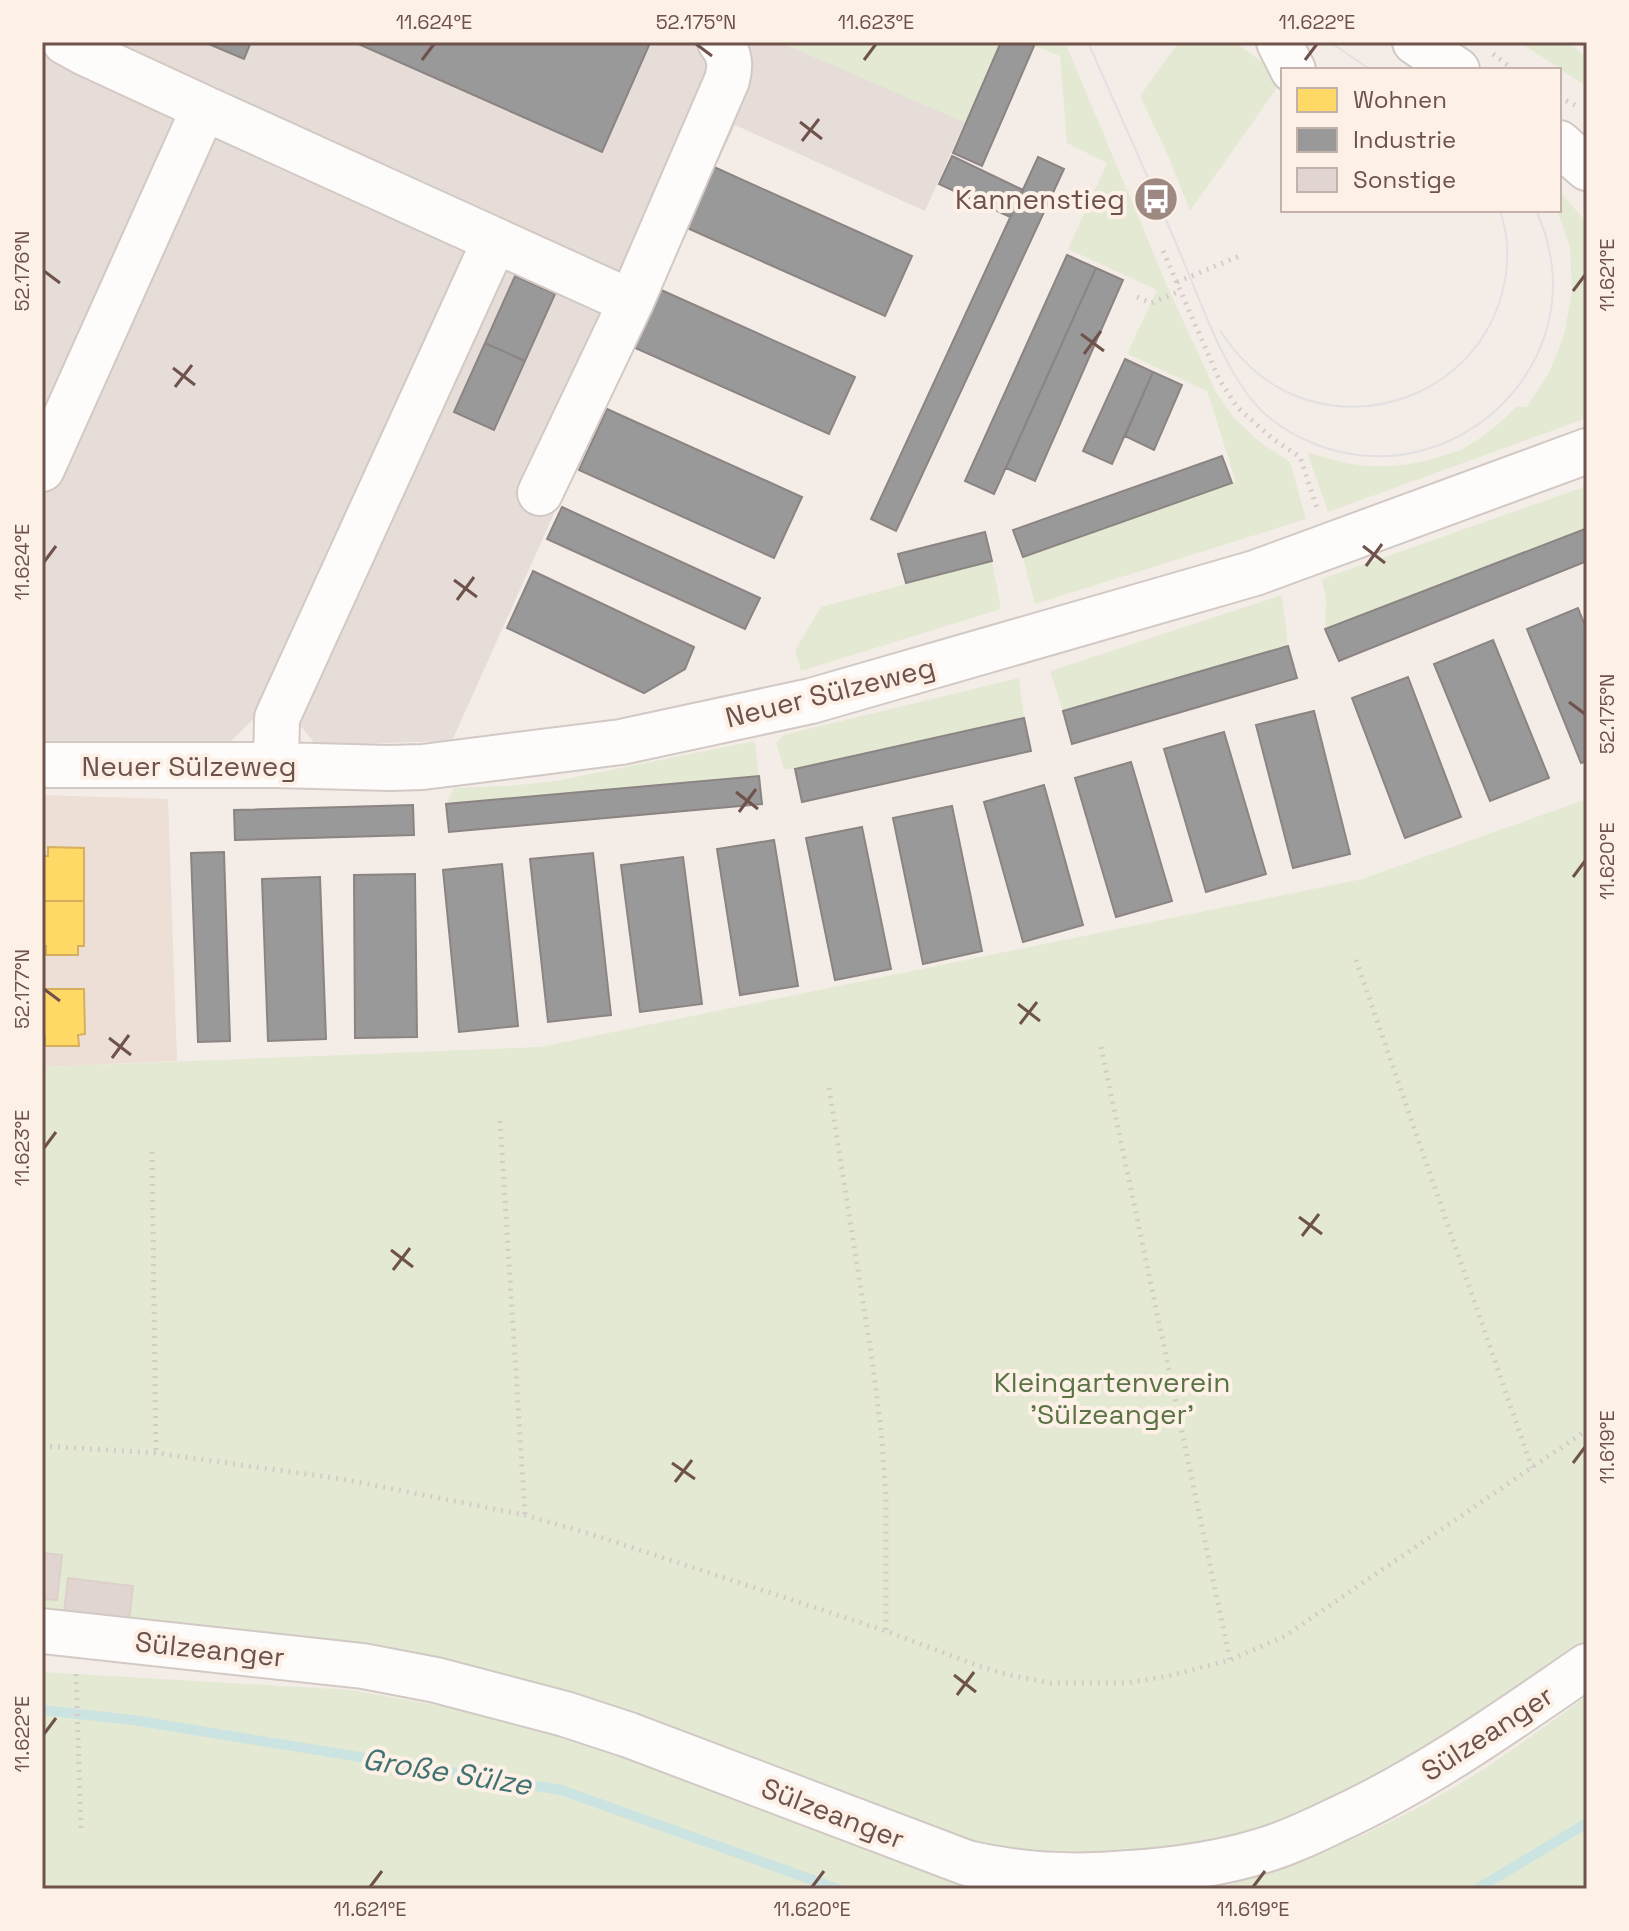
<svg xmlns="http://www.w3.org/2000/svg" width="1629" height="1931" viewBox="0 0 1629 1931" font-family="'Space Grotesk',sans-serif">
	<rect width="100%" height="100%" fill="#f4ede7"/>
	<path fill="#eddfd5" d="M42 795 168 799 177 1061 42 1067Z"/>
	<path fill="#e6ddd9" d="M42 42H1001L925 211 735 125 557 507 452 741 316 745 291 714 261 712 229 743 42 744Z"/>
	<path fill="#e3e9d3" d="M779 42H1001L966 123Z
		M1025 42H1065L1168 288 1216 392 1233 417 1260 442 1290 462 1306 519 1035 604 1023 557 1236 482 1207 391 1127 354 1157 290 1068 249 1107 163 1067 143 1060 56Z
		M1179 42H1234L1267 65 1277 88 1190 211 1166 151 1140 96Z
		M1520 42H1574L1572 46 1587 57V87Z
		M1559 191 1587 223V418L1328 512 1307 452C1354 468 1391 472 1439 457 1449 454 1460 451 1468 446 1486 435 1501 422 1516 407H1527L1549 373 1564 335 1572 291 1570 247 1557 210H1559Z
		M1587 486V528L1325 629 1326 600 1322 579Z
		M992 561 1001 609 801 671 795 650 821 607Z
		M1282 595 1288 646 1063 711 1050 671Z
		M1019 678 1024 718 795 769H784L776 743 783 735Z
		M755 741 759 776 446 804 454 788 507 786 556 781Z
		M1587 799V1648L1443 1748 1305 1820 1170 1855 1010 1857 641 1717 42 1615V1067L540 1047 1362 879Z
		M42 1672 351 1690 452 1708 547 1732 640 1759 984 1889H42Z
		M1587 1696V1889H1214C1304 1863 1391 1827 1471 1777 1511 1752 1549 1723 1587 1696Z"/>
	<path fill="#ffd966" stroke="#d4b05e" stroke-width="2" d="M48 847 84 848V901H42V856H48Z
		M42 901H84V946H78V955H46V946H42Z
		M42 989H84L85 1034 78 1035 79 1046H45V1035H42Z"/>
	<path fill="#999" stroke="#8c8482" stroke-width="2" d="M204 42H251L244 59Z
		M354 42H648L650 43 602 152Z
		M1001 42H1025L1034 46 982 166 953 153Z
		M952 156 1023 190 1010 217 939 184Z
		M1038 157 1064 169 896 531 871 519Z
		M714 167 912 256 885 316 687 228Z
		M1067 255 1096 268 994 494 965 481Z
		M1096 268 1123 280 1035 481 1006 468Z
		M515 276 555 294 525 361 485 343Z
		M659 289 855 377 829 434 633 347Z
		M485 343 525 361 494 430 454 412Z
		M1125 359 1153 372 1112 464 1083 451Z
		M1153 372 1182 385 1154 450 1125 436Z
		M607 409 802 497 774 558 579 470Z
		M1222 456 1232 483 1023 557 1013 530Z
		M562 507 760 598 745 629 547 539Z
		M1585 529H1587V561L1339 661 1325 629Z
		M985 532 992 561 906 583 898 554Z
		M533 571 694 647 685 669 644 693 507 628Z
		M1578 608 1587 631V761L1581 763 1527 629Z
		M1493 640 1549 778 1490 801 1434 664Z
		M1288 646 1297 678 1072 744 1063 711Z
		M1408 677 1461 817 1405 838 1352 698Z
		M1314 711 1350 854 1293 868 1256 725Z
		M1024 718 1031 751 802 802 795 769Z
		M1224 732 1266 874 1206 892 1164 749Z
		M1131 762 1172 901 1116 917 1075 778Z
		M759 776 762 804 449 832 446 804Z
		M1044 785 1083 925 1023 942 984 802Z
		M413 805 414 835 235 840 234 810Z
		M952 806 982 951 923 964 893 818Z
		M862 827 891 969 835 980 806 838Z
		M774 840 798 986 740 995 717 849Z
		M224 852 230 1041 198 1042 191 853Z
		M593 853 611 1015 548 1022 530 859Z
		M683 857 702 1004 640 1012 621 865Z
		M502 864 518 1026 459 1032 443 870Z
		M415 874 417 1037 355 1038 354 875Z
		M320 877 326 1039 268 1041 262 879Z"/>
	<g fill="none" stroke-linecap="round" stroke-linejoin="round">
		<path stroke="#cbe4e2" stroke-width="10" d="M42 1710 133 1720 561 1790 838 1889
			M1477 1889 1587 1823"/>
	</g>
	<path fill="#e0d5d0" stroke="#dcd0ca" stroke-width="2" d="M42 1553 62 1555 57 1600 42 1599Z
		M68 1578 133 1586 129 1620 64 1613Z"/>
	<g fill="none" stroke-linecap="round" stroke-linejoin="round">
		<g stroke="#d2c9c5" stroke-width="48">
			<path id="minor" d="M1279 42 1293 70
				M1415 42 1457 70
				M204 108 631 302
				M1559 143 1587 168
				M42 469 204 108 85 53 65 42
				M540 493 631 302 727 80C731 65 730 54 720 42
				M42 765H276L390 768 423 767 621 742 811 701 1255 573 1587 451
				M276 765 277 718 495 240
				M42 1631 363 1666 436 1680 565 1714 629 1735 967 1863C1022 1876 1075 1878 1130 1873 1174 1870 1219 1864 1261 1851 1286 1844 1311 1832 1334 1821 1426 1779 1505 1722 1587 1666"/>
		</g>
		<path stroke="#d5ccc9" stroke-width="5" stroke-dasharray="2 6" stroke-linecap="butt" d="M1493 54 1514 70
			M1559 97 1575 105
			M1163 251 1219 379 1237 407 1273 439 1300 457 1318 511
			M1177 282 1242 255
			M1137 297 1151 303 1180 291
			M1356 960 1532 1468
			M1101 1047 1230 1660
			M829 1088 872 1359 881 1429 886 1497V1631
			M500 1121 525 1515
			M152 1152 156 1453
			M42 1446 156 1453 342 1479 525 1515 597 1536 886 1631 976 1665 1009 1675 1051 1683H1126L1168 1676 1230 1660 1285 1636 1587 1430
			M76 1674 81 1829"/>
		<use href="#minor" stroke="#fdfcfb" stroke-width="44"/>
		<path stroke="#e3e0e3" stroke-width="2" d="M1088 42C1121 118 1156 193 1187 270 1206 315 1228 379 1264 413 1287 434 1320 449 1351 454 1455 471 1555 388 1553 280 1552 256 1546 232 1536 210
			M1330 42 1371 70
			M1221 332C1237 356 1258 377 1283 390 1369 434 1476 388 1502 294 1509 267 1509 237 1500 210"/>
	</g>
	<path fill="none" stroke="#6e524b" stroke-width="3" d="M696 44 712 56M422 60 434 44M864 60 876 44M1305 60 1317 44M800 122 822 139M802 141 819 119M44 271 60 283M1573 291 1585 275M1081 334 1104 351M1084 354 1101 331M173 368 195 385M175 387 192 365M1363 546 1385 563M44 562 56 546M1366 566 1382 544M454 580 477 597M457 600 474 577M1569 702 1585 714M736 792 758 809M739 812 756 789M1573 877 1585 861M44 989 60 1001M1018 1004 1040 1021M1020 1024 1037 1002M109 1038 131 1055M112 1058 129 1035M44 1148 56 1132M1299 1217 1322 1234M1302 1236 1319 1214M391 1250 413 1267M393 1270 410 1248M672 1463 695 1479M1573 1463 1585 1447M675 1482 692 1460M954 1675 976 1692M957 1695 974 1672M44 1734 56 1718M370 1887 382 1871M812 1887 824 1871M1253 1887 1265 1871"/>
	<defs>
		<g id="bus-disc" transform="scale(2.3)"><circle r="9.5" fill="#9d8882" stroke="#fdf1e7"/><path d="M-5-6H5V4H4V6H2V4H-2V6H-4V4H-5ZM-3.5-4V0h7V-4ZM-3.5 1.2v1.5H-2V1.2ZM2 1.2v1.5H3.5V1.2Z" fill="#fff"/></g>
	</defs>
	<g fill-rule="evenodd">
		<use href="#bus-disc" x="1156" y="199"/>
	</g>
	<g text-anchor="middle" stroke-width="8" stroke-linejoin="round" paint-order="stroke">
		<g font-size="28" fill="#6e524b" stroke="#fdf1e7" text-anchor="end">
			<text x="1125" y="209">Kannenstieg</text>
		</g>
		<g font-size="28" fill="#6e524b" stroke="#fdf1e7">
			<text transform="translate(830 692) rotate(-14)" y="10">Neuer Sülzeweg</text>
			<text x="189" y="776">Neuer Sülzeweg</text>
			<text transform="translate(210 1649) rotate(6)" y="10">Sülzeanger</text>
			<text transform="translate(1487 1733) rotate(-33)" y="10">Sülzeanger</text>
			<text transform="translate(833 1813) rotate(21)" y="10">Sülzeanger</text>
		</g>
		<g font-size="28" fill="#597344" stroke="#fdf1e7">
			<text x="1112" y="1392">Kleingartenverein<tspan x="1112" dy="32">'Sülzeanger'</tspan></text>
		</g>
		<g font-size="30" font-style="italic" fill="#417272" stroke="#fdf1e7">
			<text transform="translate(447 1772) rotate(9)" y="10">Große Sülze</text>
		</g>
	</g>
	<rect width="1629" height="1931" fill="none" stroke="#fdf1e7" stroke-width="88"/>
	<rect x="1281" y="68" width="280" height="144" fill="#fdf1e7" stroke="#c4b1a9" stroke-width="2"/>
	<rect x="1297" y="88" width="40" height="24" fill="#ffd966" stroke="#c4b1a9" stroke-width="2"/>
	<text x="1353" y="108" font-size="24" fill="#6e524b">Wohnen</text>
	<rect x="1297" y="128" width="40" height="24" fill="#999999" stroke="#c4b1a9" stroke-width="2"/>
	<text x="1353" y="148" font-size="24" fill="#6e524b">Industrie</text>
	<rect x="1297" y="168" width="40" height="24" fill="#e0d5d0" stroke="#c4b1a9" stroke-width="2"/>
	<text x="1353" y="188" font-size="24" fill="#6e524b">Sonstige</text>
	<rect x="44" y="44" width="1541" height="1843" fill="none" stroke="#6e524b" stroke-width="3"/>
	<g font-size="20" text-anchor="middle" fill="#6e524b">
		<text x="434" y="29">11.624°E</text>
		<text x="696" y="29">52.175°N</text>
		<text x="876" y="29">11.623°E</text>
		<text x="1317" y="29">11.622°E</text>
		<text transform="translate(22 271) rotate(-90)" y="7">52.176°N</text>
		<text transform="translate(1607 275) rotate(-90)" y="7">11.621°E</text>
		<text transform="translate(22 562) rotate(-90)" y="7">11.624°E</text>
		<text transform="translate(1607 714) rotate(-90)" y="7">52.175°N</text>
		<text transform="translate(1607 861) rotate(-90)" y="7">11.620°E</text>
		<text transform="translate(22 989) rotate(-90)" y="7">52.177°N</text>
		<text transform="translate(22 1148) rotate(-90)" y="7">11.623°E</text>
		<text transform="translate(1607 1447) rotate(-90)" y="7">11.619°E</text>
		<text transform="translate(22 1734) rotate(-90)" y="7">11.622°E</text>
		<text x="370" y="1916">11.621°E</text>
		<text x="812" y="1916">11.620°E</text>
		<text x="1253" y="1916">11.619°E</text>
	</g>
</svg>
